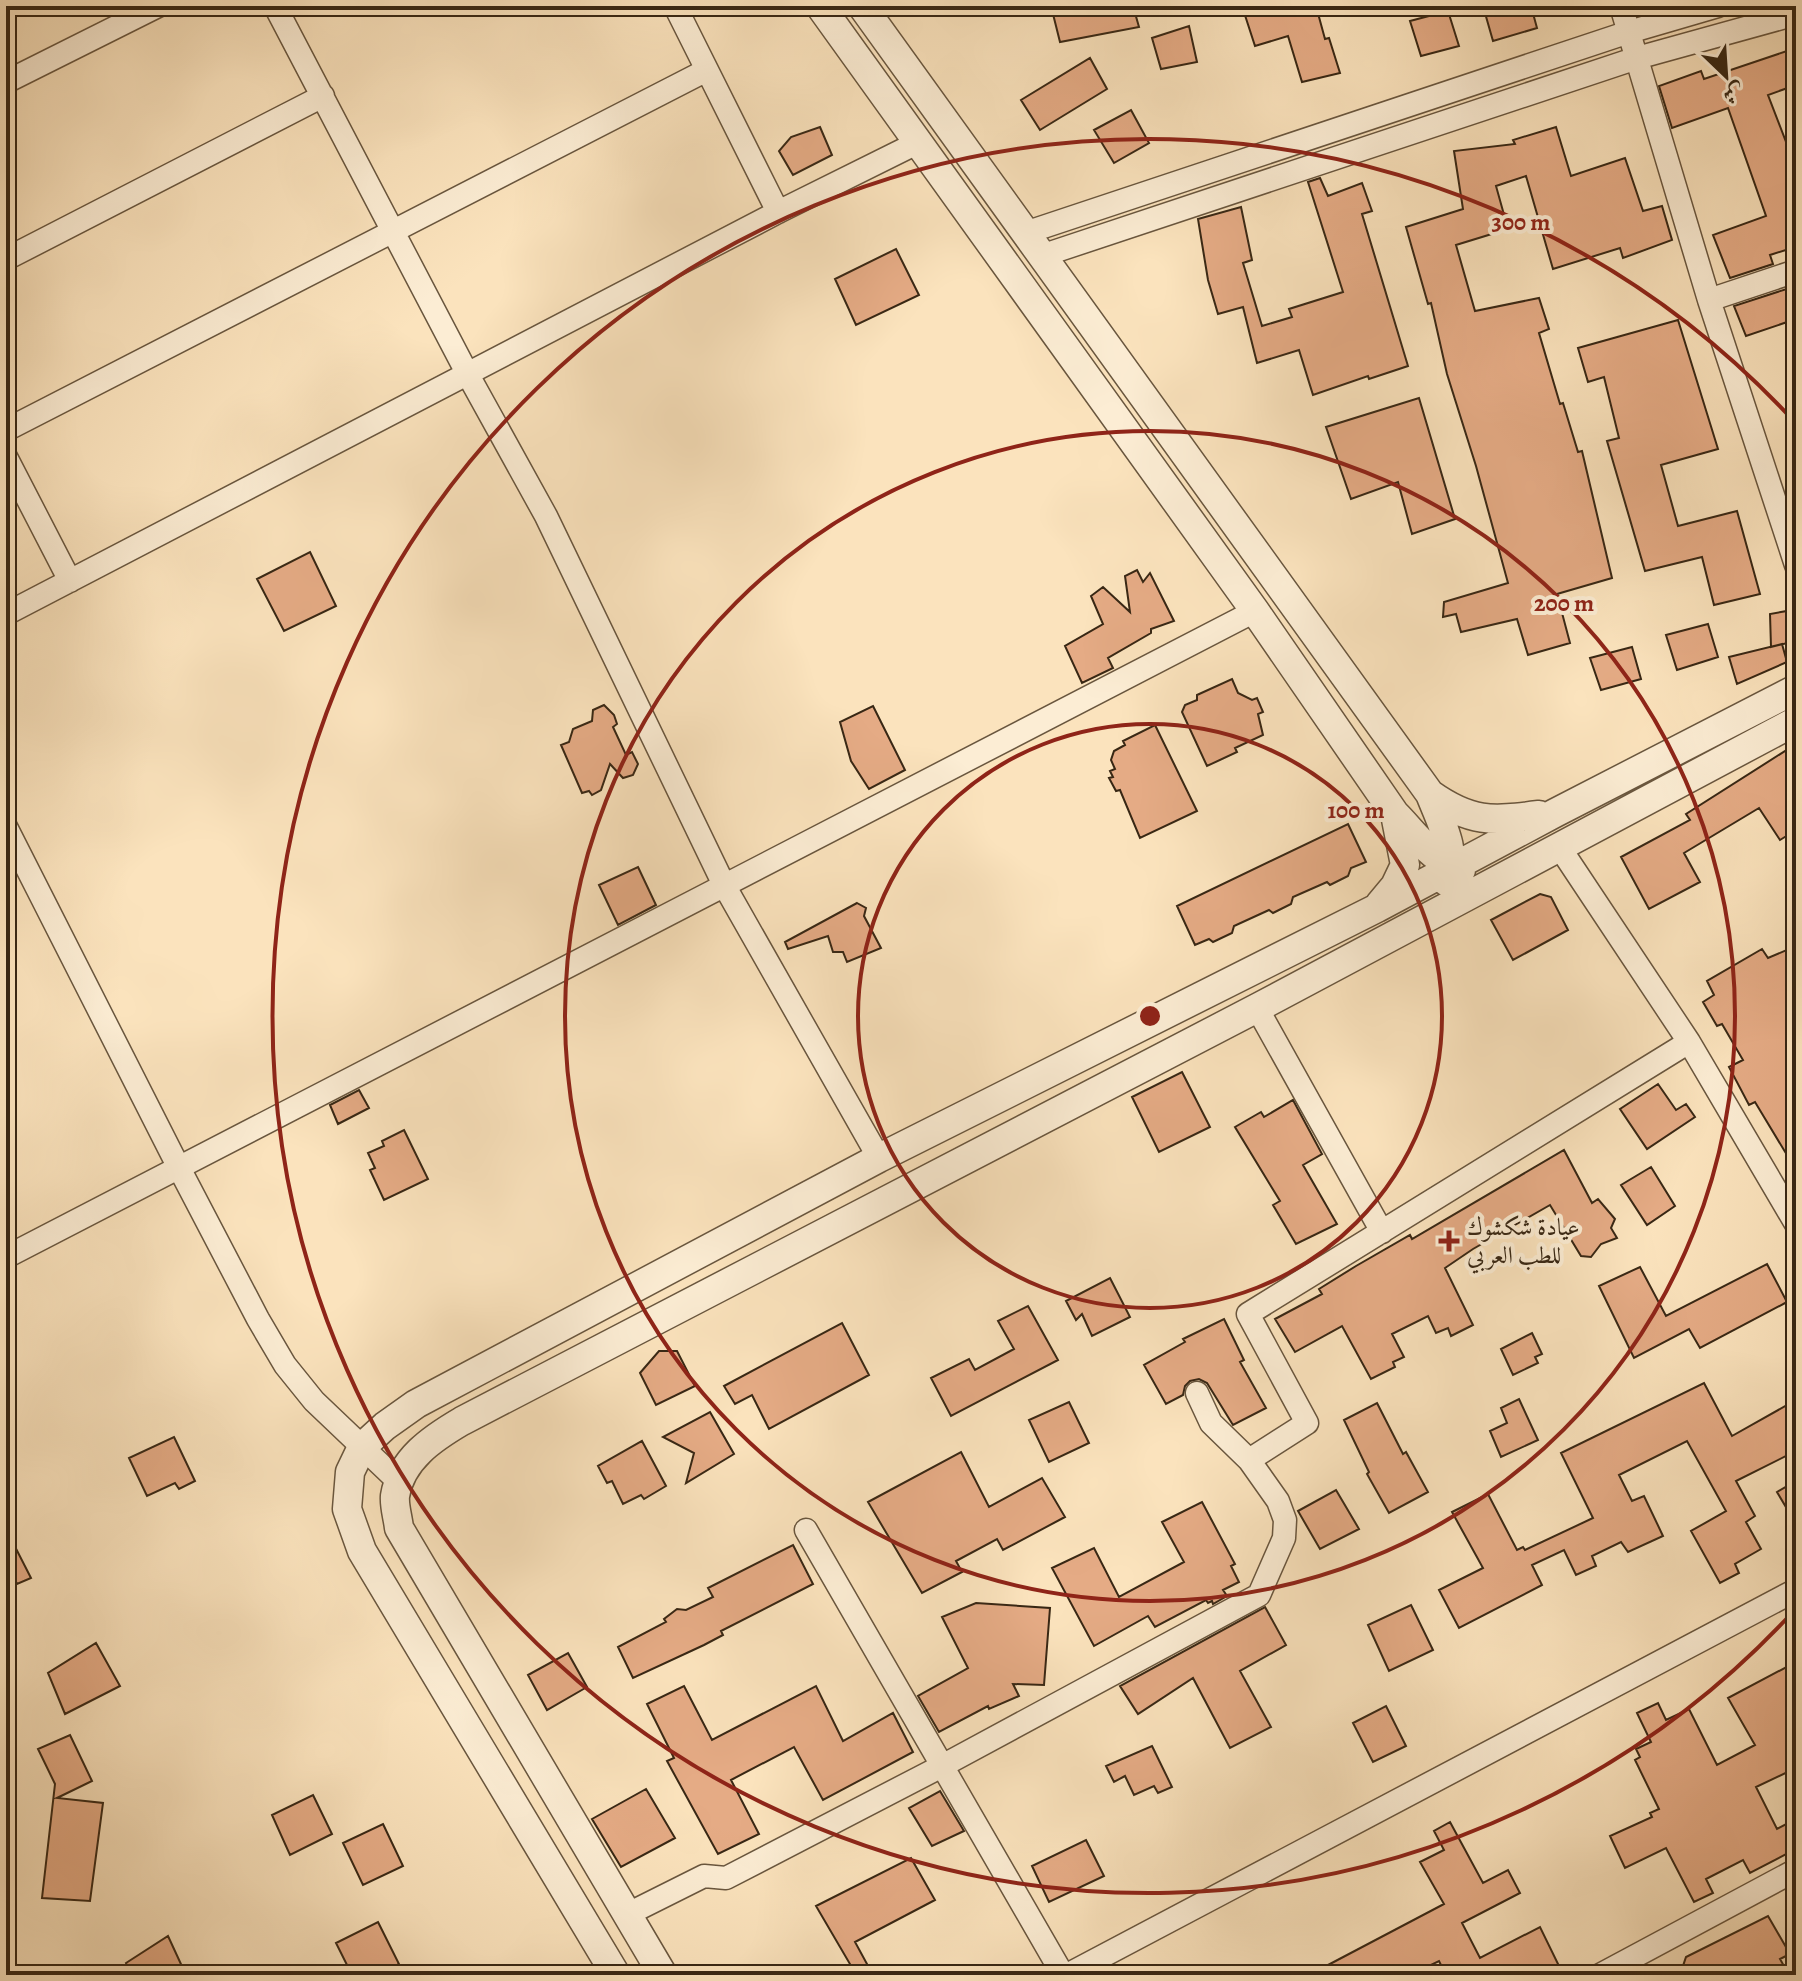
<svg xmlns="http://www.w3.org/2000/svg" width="1802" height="1981" viewBox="0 0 1802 1981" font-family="Alegreya,Amiri,serif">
	<rect width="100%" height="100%" fill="#fbe3bd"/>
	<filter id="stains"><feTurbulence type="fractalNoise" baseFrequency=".0025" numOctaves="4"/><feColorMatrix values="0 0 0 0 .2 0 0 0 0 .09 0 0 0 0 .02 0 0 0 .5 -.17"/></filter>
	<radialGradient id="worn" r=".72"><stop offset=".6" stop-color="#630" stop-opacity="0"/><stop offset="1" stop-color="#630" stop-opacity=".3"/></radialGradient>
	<path fill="#e5ab85" stroke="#382714" stroke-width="2" d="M1068 6H1133L1139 27 1060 42 1052 10Z
		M1242 6H1316L1325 39 1329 38 1340 73 1302 82 1288 36 1255 46Z
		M1483 6H1531L1537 28 1493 41Z
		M1448 11 1459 46 1421 56 1410 21Z
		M1189 26 1197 62 1161 69 1152 38Z
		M1796 48V85L1768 95 1796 168V235L1789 238 1792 248 1770 255 1773 264 1730 278 1713 235 1766 216 1728 108 1672 128 1659 86 1701 71 1704 79Z
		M1090 58 1107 89 1040 130 1021 100Z
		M1131 110 1149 143 1114 163 1094 130Z
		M820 127 832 155 793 175 779 151 791 137Z
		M1556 127 1571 176 1625 158 1643 211 1662 206 1672 240 1623 258 1620 248 1553 269 1526 176 1496 186 1508 229 1456 245 1475 311 1539 298 1549 329 1539 333 1560 404 1563 403 1578 452 1582 451 1612 578 1557 594 1570 643 1528 655 1517 619 1461 632 1456 614 1443 617 1444 602 1508 583 1476 466 1447 374 1431 303 1428 304 1406 227 1463 209 1454 151 1515 144 1513 140Z
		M1320 178 1328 196 1362 183 1372 211 1362 214 1408 366 1369 379 1368 376 1313 395 1299 350 1257 363 1243 307 1218 314 1208 280 1198 219 1241 207 1252 260 1243 263 1262 326 1292 317 1289 309 1343 292 1308 182Z
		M896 249 919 295 856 325 835 279Z
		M1796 286V319L1746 336 1734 306Z
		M1678 320 1718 449 1661 465 1678 526 1737 511 1760 594 1714 605 1702 557 1645 571 1607 441 1619 438 1604 377 1588 382 1578 348Z
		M1419 398 1455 519 1412 534 1398 482 1351 499 1326 427Z
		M310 552 336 606 284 631 257 579Z
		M1137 570 1143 582 1150 573 1174 621 1151 629V633L1108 658 1113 668 1082 683 1065 646 1103 624 1091 596 1103 587 1130 612 1125 576Z
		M1787 611 1796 641 1771 647 1770 614Z
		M1708 624 1718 657 1677 670 1666 635Z
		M1782 644 1787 662 1737 684 1729 657Z
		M1632 647 1641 679 1601 690 1590 658Z
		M1232 679 1238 693 1252 700 1257 698 1263 712 1258 714 1263 735 1235 748 1237 752 1207 766 1182 712 1185 705 1197 700V695Z
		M604 705 614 715 617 724 613 727 626 755 632 752 638 764 633 775 623 778 610 764 601 790 592 795 589 791 582 793 561 745 569 742 573 729 592 721 593 710Z
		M873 706 905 770 869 789 851 761 840 722Z
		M1155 725 1197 811 1140 838 1120 790 1116 791 1109 778 1113 777 1110 771 1115 769 1111 760 1114 751 1125 745 1123 741Z
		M1796 744V830L1780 840 1759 808 1684 853 1700 882 1649 909 1621 857 1690 820 1686 814Z
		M1348 824 1366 862 1351 868 1348 876 1330 885 1327 882 1293 897 1291 904 1273 913 1269 910 1234 926 1232 933 1213 942 1209 939 1195 945 1177 906Z
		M638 867 656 905 618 925 599 885Z
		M1540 894 1551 897 1568 930 1513 960 1491 920Z
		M857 903 866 908 864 916 881 948 847 962 843 952H833L828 936 788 949 785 942Z
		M1796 946V1170L1755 1102 1749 1105 1729 1067 1743 1060 1722 1024 1717 1026 1703 1002 1714 995 1707 981 1762 949 1768 958Z
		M1182 1072 1210 1127 1159 1152 1132 1097Z
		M1658 1084 1676 1110 1686 1104 1695 1117 1647 1149 1620 1109Z
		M359 1090 369 1108 338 1124 330 1105Z
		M1293 1100 1322 1154 1303 1165 1337 1224 1296 1244 1273 1205 1280 1201 1235 1127 1261 1112 1264 1117Z
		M404 1130 428 1179 384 1200 370 1170 375 1168 368 1153 384 1146 382 1141Z
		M1564 1150 1592 1203 1598 1199 1615 1219 1611 1228 1617 1238 1601 1244 1591 1257 1581 1256 1550 1205 1473 1249 1445 1268 1473 1325 1451 1336 1448 1328 1436 1333 1428 1316 1392 1334 1404 1357 1393 1362 1395 1367 1371 1379 1342 1326 1295 1352 1275 1319 1322 1294 1319 1289 1356 1266 1410 1235 1412 1239Z
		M1651 1167 1675 1206 1647 1225 1621 1185Z
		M1767 1264 1787 1302 1700 1348 1689 1329 1634 1358 1599 1286 1640 1267 1666 1316Z
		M1110 1278 1130 1317 1092 1336 1082 1314 1076 1320 1066 1301Z
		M1028 1306 1058 1360 951 1416 931 1378 969 1359 975 1370 1014 1349 998 1321Z
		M1224 1319 1244 1360 1240 1362 1266 1408 1233 1425 1207 1383 1199 1379 1190 1381 1185 1386 1183 1395 1166 1404 1144 1365 1185 1342 1183 1339Z
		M842 1323 869 1375 769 1429 752 1395 735 1404 724 1386Z
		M1532 1333 1542 1354 1535 1357 1538 1363 1513 1375 1501 1349Z
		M659 1351H677L695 1386 656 1405 640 1373Z
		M1704 1383 1732 1436 1796 1400V1451L1736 1481 1755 1516 1746 1522 1761 1549 1735 1564 1739 1573 1720 1583 1691 1531 1726 1511 1687 1441 1619 1475 1632 1501 1644 1496 1663 1536 1628 1552 1621 1542 1592 1556 1596 1566 1576 1575 1564 1550 1532 1565 1542 1585 1459 1628 1439 1590 1483 1568 1452 1512 1488 1494 1517 1550 1523 1547 1525 1550 1593 1518 1561 1453Z
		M1519 1399 1538 1440 1501 1457 1490 1431 1507 1423 1501 1408Z
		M1069 1402 1089 1443 1049 1462 1029 1420Z
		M1377 1403 1403 1454 1406 1452 1428 1492 1389 1513 1367 1474 1369 1472 1344 1420Z
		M710 1412 734 1454 686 1483 694 1453 663 1437Z
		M174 1437 195 1481 179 1489 175 1483 147 1496 129 1458Z
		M642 1441 666 1486 644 1499 641 1495 623 1504 612 1481 607 1483 598 1466Z
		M961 1452 989 1507 1042 1478 1065 1517 1003 1550 997 1539 956 1561 962 1572 922 1593 868 1502Z
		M1796 1481V1524L1777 1492Z
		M1336 1490 1359 1529 1320 1549 1298 1511Z
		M1202 1502 1235 1564 1231 1566 1239 1582 1223 1590 1227 1596 1213 1604 1212 1601 1208 1603 1206 1600 1155 1627 1148 1616 1094 1646 1052 1568 1094 1548 1119 1597 1184 1562 1162 1522Z
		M6 1529 31 1578 17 1584 14 1578 6 1582Z
		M793 1545 813 1584 721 1631 723 1635 704 1645 633 1678 618 1647 666 1622 664 1619 677 1609 686 1610 713 1597 708 1588Z
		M976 1603 1050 1608 1044 1685 1013 1684 1019 1696 989 1709 988 1706 939 1732 918 1696 968 1668 942 1617Z
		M1411 1605 1433 1650 1389 1671 1368 1625Z
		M1265 1607 1286 1645 1240 1671 1271 1727 1230 1748 1193 1678 1138 1714 1120 1686Z
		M96 1643 120 1686 65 1714 48 1673Z
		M568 1653 587 1687 547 1710 528 1675Z
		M1796 1662V1768L1756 1787 1777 1829 1796 1819V1849L1750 1873 1743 1860 1706 1879 1713 1893 1694 1902 1666 1848 1625 1868 1610 1836 1652 1817 1650 1813 1659 1809 1635 1760 1640 1757 1636 1749 1651 1742 1637 1713 1658 1703 1666 1720 1689 1709 1717 1765 1755 1745 1728 1698Z
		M684 1686 712 1740 816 1686 843 1741 893 1713 913 1752 823 1800 794 1747 731 1780 759 1834 718 1854 667 1761 674 1758 647 1704Z
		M1386 1706 1406 1746 1373 1762 1353 1723Z
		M70 1735 92 1781 57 1798 103 1803 90 1901 42 1898 55 1784 38 1749Z
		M1152 1746 1172 1787 1158 1793 1154 1786 1134 1795 1125 1776 1114 1782 1106 1766Z
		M646 1789 675 1838 621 1867 592 1819Z
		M940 1791 964 1831 932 1846 909 1808Z
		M313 1795 332 1834 290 1855 272 1815Z
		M1450 1822 1483 1883 1508 1870 1520 1893 1462 1923 1480 1958 1540 1927 1560 1968 1545 1975H1446L1439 1961 1410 1975H1309L1444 1904 1420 1862 1444 1850 1434 1831Z
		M383 1824 403 1866 363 1885 343 1843Z
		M1086 1840 1104 1876 1049 1902 1032 1866Z
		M911 1858 935 1900 855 1942 873 1975H830L850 1964 816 1906Z
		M1768 1916 1790 1954 1780 1959 1789 1975H1688L1683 1966 1686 1957Z
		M378 1922 399 1964 378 1975H352L336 1943Z
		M168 1936 186 1975H132L126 1963Z"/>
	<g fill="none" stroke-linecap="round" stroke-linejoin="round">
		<g stroke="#69563e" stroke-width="25">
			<path id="minor" d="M275 6 467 373 546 516 724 885 879 1158
				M675 6 778 212
				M1621 6 1709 300 1796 565
				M6 82 158 6
				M1025 233 1629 32 1718 6
				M1041 256 1637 58 1796 14
				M6 259 323 96
				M1709 300 1796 271
				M6 430 707 70
				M6 457 70 581
				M6 614 778 212 919 142
				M6 827 178 1166 258 1319 285 1365 314 1401 399 1482
				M1560 848 1689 1042 1796 1224
				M1257 1008 1382 1232
				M6 1257 1255 611
				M1197 1393 1211 1423 1249 1460
				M806 1530 1063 1975
				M626 1915 704 1876 726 1878 942 1766 1259 1595 1284 1538 1285 1520 1278 1501 1249 1460 1307 1423 1248 1314 1689 1042
				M1067 1975 1796 1590
				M1600 1975 1796 1870"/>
		</g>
		<g stroke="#69563e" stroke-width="31">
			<path id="tertiary" d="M820 6 1255 611 1395 814 1405 865 1395 886 1380 904
				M862 6 1430 794C1471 823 1491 821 1539 815
				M1430 794C1441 822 1458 853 1447 882
				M1396 815C1414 833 1435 863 1461 870
				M616 1975 362 1551 347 1509 350 1472 362 1447 385 1426 416 1404 879 1158 1377 908 1555 813 1796 689
				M663 1975 399 1528C398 1518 394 1506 395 1496 401 1459 433 1438 462 1421L1257 1008 1796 721"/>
		</g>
		<use href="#minor" stroke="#fcedd4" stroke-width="22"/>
		<use href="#tertiary" stroke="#fcedd4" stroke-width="28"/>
	</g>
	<g fill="none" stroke="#8f2418" stroke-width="4">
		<circle cx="1150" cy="1016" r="292"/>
		<circle cx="1150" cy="1016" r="585"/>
		<path d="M1791 1614A877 877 0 1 1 1791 418"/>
	</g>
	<path fill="#8f2418" stroke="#fcedd4" stroke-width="3" d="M1445 1229h8v8h8v8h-8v8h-8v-8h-8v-8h8z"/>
	<g text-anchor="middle" stroke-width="8" stroke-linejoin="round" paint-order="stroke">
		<g font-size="24" fill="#382714" stroke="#fcedd4" text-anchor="start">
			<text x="1467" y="1235">عيادة شكشوك<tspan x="1467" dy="28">للطب العربي</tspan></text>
		</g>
	</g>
	<circle cx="1150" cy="1016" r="12" fill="#8f2418" stroke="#fcedd4" stroke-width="4"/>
	<g font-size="24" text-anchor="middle" font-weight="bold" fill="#8f2418" stroke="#fcedd4" stroke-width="8" stroke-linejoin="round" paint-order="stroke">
		<text x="1521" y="230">300 m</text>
		<text x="1564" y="611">200 m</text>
		<text x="1356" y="818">100 m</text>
	</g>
	<rect width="1802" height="1981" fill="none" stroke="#fbe3bd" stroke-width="32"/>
	<rect x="8" y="8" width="1786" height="1965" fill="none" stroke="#382714" stroke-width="4"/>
	<rect x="16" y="16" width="1770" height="1949" fill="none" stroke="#382714" stroke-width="2"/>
	<g transform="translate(1726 76) rotate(155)" stroke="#fcedd4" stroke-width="6" paint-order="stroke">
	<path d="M0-6L14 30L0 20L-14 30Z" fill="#382714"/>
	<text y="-12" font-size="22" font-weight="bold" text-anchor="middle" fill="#382714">ش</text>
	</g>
	<rect width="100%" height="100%" filter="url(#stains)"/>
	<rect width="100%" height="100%" fill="url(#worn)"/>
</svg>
